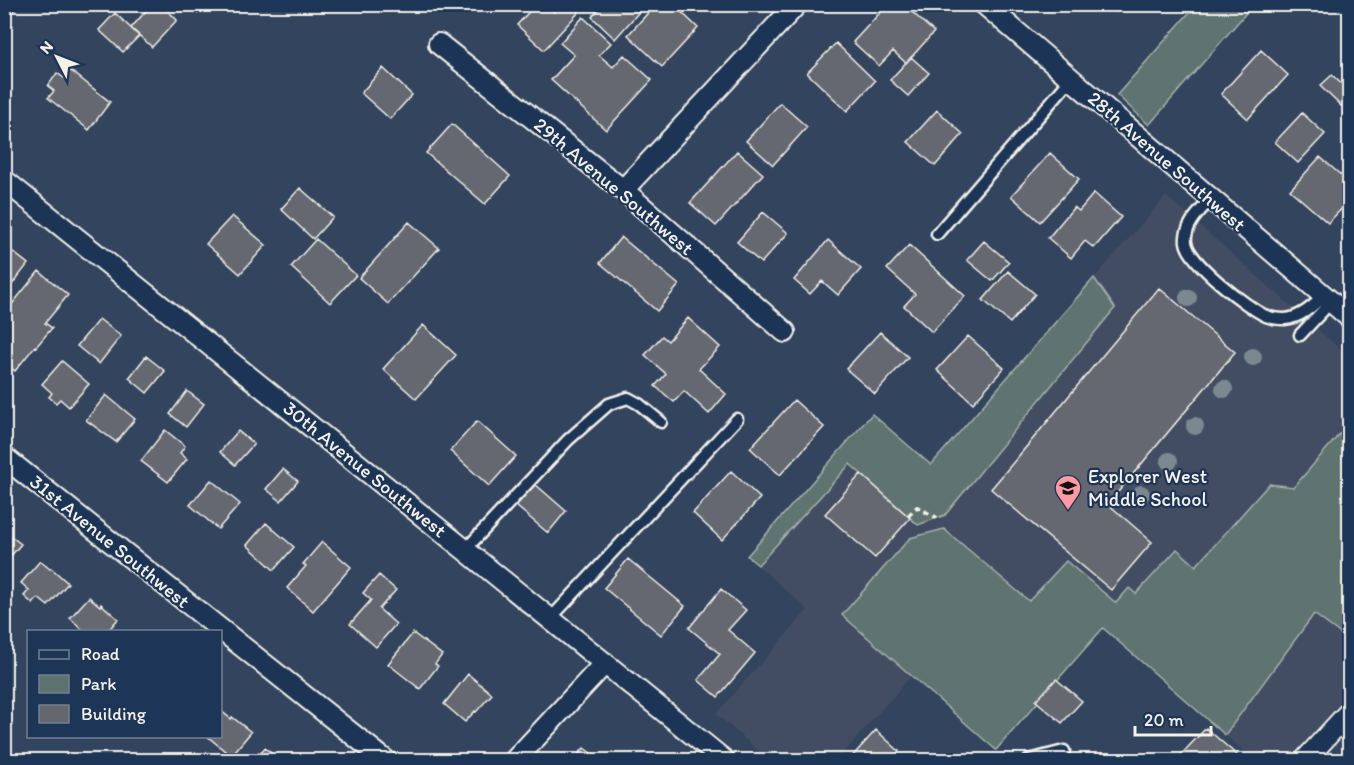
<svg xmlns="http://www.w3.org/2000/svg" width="1354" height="765" viewBox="0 0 1354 765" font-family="Itim,sans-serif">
	<rect width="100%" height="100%" fill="#33445e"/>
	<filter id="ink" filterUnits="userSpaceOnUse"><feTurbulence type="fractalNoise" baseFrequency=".0167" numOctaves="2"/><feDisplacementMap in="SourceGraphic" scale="12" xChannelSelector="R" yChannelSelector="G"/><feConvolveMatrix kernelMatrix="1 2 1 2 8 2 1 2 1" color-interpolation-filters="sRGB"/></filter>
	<g filter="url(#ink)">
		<path fill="#424e63" d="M1166 196 1349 357V701L1297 760H1254L1103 628 996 750 911 676 837 760H769L716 714 808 610 747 556 872 414 931 465Z"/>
		<path fill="#5e736f" stroke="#a9b2ac" stroke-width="1.5" d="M1196 5H1253L1149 125 1117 95Z
			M1094 278 1115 308 945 515 918 525 850 464 758 565 747 556 872 414 931 465Z
			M1349 423V640L1314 614 1225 735 1103 628 996 750 842 615 910 538 944 529 1029 601 1066 561 1116 603 1129 588 1136 594 1177 549 1196 566 1269 484 1294 487Z"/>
		<path fill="#65676f" stroke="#f4f1e8" stroke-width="1.5" d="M4 4H16L18 6 4 20Z
			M152 4H161L177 20 152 47 131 28Z
			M188 4H205L197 13Z
			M536 4H545L554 12 561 4H571L579 12 544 50 517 25Z
			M603 4H646L615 39 592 17Z
			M656 4H673L698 28 662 67 628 35Z
			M888 4H903L934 32 906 63 893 51 879 66 853 42Z
			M1096 4H1123L1116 12 1109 5 1103 11Z
			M115 13 139 36 123 52 99 30Z
			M583 17 611 43 599 55 613 67 624 55 652 80 606 130 551 80 574 55 560 43Z
			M836 43 875 81 847 111 807 73Z
			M1261 50 1288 75 1248 119 1221 94Z
			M911 57 929 73 908 96 890 80Z
			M383 68 412 95 390 119 361 93Z
			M70 70 110 102 89 130 48 98 54 91 48 86 57 73 64 78Z
			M1332 75 1350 92V98L1341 106 1320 86Z
			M780 103 807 127 773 165 746 141Z
			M937 110 963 134 935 166 908 142Z
			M1302 113 1325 134 1298 163 1275 142Z
			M452 124 510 176 485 204 426 153Z
			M737 151 763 174 716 226 690 203Z
			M1050 153 1079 179 1040 222 1011 196Z
			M1320 157 1350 183V200L1328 223 1290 190Z
			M300 188 333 217 313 239 281 209Z
			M1094 193 1121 217 1094 248 1085 241 1071 258 1048 238 1074 207 1079 211Z
			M763 212 788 233 761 263 737 242Z
			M232 216 266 245 240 274 206 244Z
			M409 222 439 248 388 304 359 278Z
			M621 237 679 285 657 311 600 263Z
			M316 239 356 275 330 303 291 267Z
			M828 240 861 269 838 295 822 281 810 294 794 280Z
			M984 241 1009 262 992 281 967 260Z
			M4 245 28 264 4 295Z
			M909 245 965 296 932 332 904 306 915 294 887 269Z
			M39 271 68 295 45 323 52 328 36 347 35 346 15 371 4 363V314Z
			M1008 271 1035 294 1010 323 983 300Z
			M1159 288 1235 352 1108 504 1152 542 1111 590 991 489Z
			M688 318 720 347 699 369 726 394 709 414 684 391 674 402 655 386 666 374 645 355 662 336 668 341Z
			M99 319 121 336 99 364 77 346Z
			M423 325 456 355 416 399 383 369Z
			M880 332 908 357 875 394 846 369Z
			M968 336 1004 368 973 403 937 370Z
			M146 356 165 371 147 393 129 378Z
			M62 361 89 384 69 407 60 399 56 403 49 397 52 393 42 384Z
			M187 391 204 404 186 427 170 414Z
			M106 395 135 419 116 442 86 420Z
			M794 400 824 427 780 475 750 448Z
			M477 421 516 456 489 486 450 451Z
			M165 430 185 446 180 453 187 459 168 482 141 461Z
			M238 431 254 444 235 465 220 452Z
			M283 469 298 481 281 501 266 489Z
			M731 471 760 498 722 540 693 513Z
			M861 474 910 518 875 558 825 514Z
			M211 480 240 504 218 529 190 505Z
			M535 484 566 511 548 533 516 506Z
			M266 523 294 547 274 570 247 545Z
			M4 531 21 544 4 564Z
			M322 542 351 567 313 611 287 588 306 566 303 564Z
			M628 559 685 606 661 635 604 588Z
			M40 561 50 569 51 568 68 583 48 606 38 598 33 604 24 596 29 590 21 583Z
			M379 575 396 590 379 609 396 624 376 647 350 624 371 600 363 593Z
			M721 589 746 610 728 630 755 653 718 697 698 680 720 654 689 628Z
			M89 597 100 606 101 604 118 619 107 632H85L70 618Z
			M413 633 442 655 435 664 438 666 420 689 388 664Z
			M468 674 492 694 476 712 475 711 465 722 444 704Z
			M1056 679 1082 701 1062 723 1036 701Z
			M220 710 231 719 232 717 251 732 231 756 207 736H220Z
			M1206 728 1238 756 1234 760H1176Z
			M876 730 899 751 891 760H849Z
			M265 748 276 757 278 755 284 760H255Z
			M584 748 600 760H573Z"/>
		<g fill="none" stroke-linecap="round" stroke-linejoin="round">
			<g stroke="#f4f1e8" stroke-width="15">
				<path id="service" d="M1211 199C1201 210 1184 225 1186 242 1188 262 1248 308 1266 316 1271 318 1279 319 1285 319 1300 318 1313 306 1324 296
					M937 234 1071 79
					M1300 335 1331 302
					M465 550 568 440 609 404 628 398 639 404 661 422
					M550 619 737 419
					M1029 760 1064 751"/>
			</g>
			<g stroke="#f4f1e8" stroke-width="24">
				<path id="minor" d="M984 4 1350 318
					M439 44 623 190 785 332
					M4 180 465 550 724 760
					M623 190 797 4
					M4 457 385 760
					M515 760 605 663
					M1305 760 1350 711"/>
			</g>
			<path stroke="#f4f1e8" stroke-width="4" stroke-dasharray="6 4.5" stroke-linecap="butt" d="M908 516 917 507 937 518"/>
			<use href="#service" stroke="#1d3557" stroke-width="10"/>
			<use href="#minor" stroke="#1d3557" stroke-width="20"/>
		</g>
		<g fill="#7c8890">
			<circle cx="1188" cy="298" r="9"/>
			<circle cx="1253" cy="357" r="9"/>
			<circle cx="1224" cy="389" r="9"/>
			<circle cx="1195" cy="426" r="9"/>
			<circle cx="1169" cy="461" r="9"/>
			<circle cx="1141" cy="494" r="9"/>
		</g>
	</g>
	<defs>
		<g id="school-pin" transform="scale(1.35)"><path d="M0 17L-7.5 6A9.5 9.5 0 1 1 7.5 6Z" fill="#ff9aa2" stroke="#1d3557"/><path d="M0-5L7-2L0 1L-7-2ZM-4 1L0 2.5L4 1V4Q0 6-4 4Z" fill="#111"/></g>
	</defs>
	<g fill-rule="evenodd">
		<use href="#school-pin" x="1068" y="488"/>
	</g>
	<g text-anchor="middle" stroke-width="4.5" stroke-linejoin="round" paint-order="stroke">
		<g font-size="20" fill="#f4f1e8" stroke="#1d3557">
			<text transform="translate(1167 161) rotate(41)" y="7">28th Avenue Southwest</text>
			<text transform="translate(614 186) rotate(40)" y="7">29th Avenue Southwest</text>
			<text transform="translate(365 469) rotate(39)" y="7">30th Avenue Southwest</text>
			<text transform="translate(110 541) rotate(39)" y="7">31st Avenue Southwest</text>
		</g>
		<g font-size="20" fill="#f4f1e8" stroke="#1d3557" text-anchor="start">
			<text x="1088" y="483">Explorer West<tspan x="1088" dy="23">Middle School</tspan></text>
		</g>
	</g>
	<rect width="1354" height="765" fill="none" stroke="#1d3557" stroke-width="24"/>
	<rect x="12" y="12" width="1330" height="741" fill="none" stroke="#f4f1e8" stroke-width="2" filter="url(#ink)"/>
	<rect x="27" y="630" width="195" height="108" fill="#1d3557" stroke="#738091" stroke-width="1.5"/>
	<rect x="39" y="650" width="30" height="9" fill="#1d3557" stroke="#738091" stroke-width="1.5"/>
	<text x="81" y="660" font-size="18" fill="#f4f1e8">Road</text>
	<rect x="39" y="675" width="30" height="18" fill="#5e736f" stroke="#738091" stroke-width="1.5"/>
	<text x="81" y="690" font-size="18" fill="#f4f1e8">Park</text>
	<rect x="39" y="705" width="30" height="18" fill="#65676f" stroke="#738091" stroke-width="1.5"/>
	<text x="81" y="720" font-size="18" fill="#f4f1e8">Building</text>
	<g transform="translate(57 57) rotate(312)" stroke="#1d3557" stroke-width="4.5" paint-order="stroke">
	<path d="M0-4.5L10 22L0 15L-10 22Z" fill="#f4f1e8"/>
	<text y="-9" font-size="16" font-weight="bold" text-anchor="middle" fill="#f4f1e8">N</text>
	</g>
	<path d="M1135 726v9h76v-9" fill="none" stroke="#f4f1e8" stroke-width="3"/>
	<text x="1144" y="726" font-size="18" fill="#f4f1e8" stroke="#1d3557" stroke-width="4.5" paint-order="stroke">20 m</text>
</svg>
